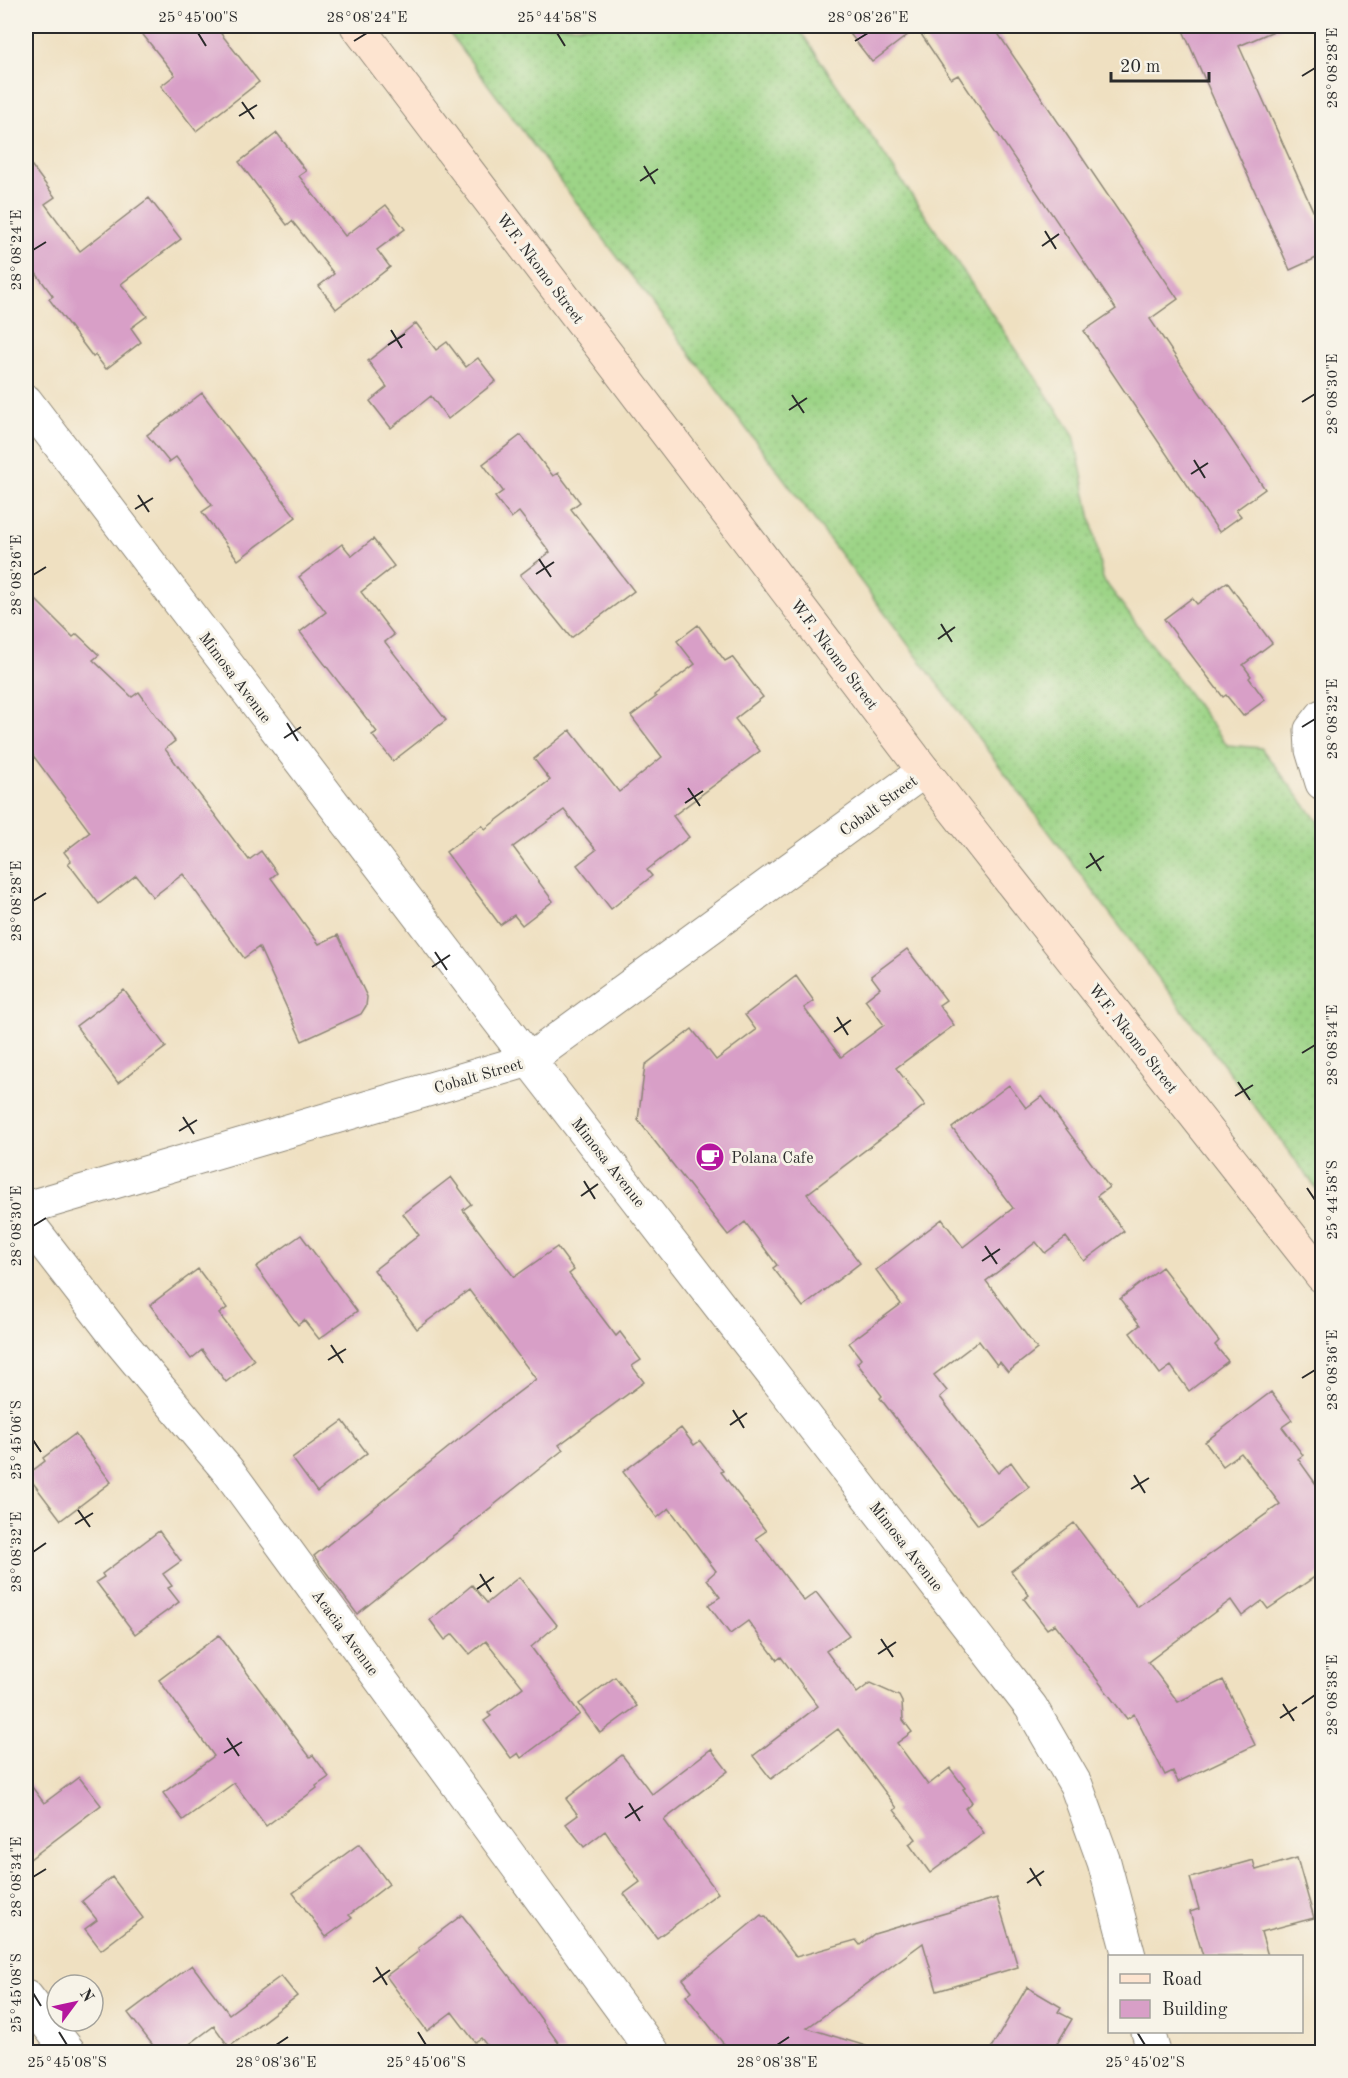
<svg xmlns="http://www.w3.org/2000/svg" width="1348" height="2078" viewBox="0 0 1348 2078" font-family="'Old Standard TT',serif">
	<defs>
		<pattern id="grass-dots" width="8" height="8" patternUnits="userSpaceOnUse" patternTransform="scale(1.5)"><rect width="8" height="8" fill="#9dd487"/><path d="M2 2h.1M6 6h.1" fill="none" stroke="#87b675" stroke-width="1.8" stroke-linecap="round"/></pattern>
	</defs>
	<rect width="100%" height="100%" fill="#f7f3e8"/>
	<filter id="ink" filterUnits="userSpaceOnUse"><feTurbulence type="fractalNoise" baseFrequency=".0167" numOctaves="2"/><feDisplacementMap in="SourceGraphic" scale="12" xChannelSelector="R" yChannelSelector="G"/><feConvolveMatrix kernelMatrix="1 2 1 2 8 2 1 2 1" color-interpolation-filters="sRGB"/></filter>
	<filter id="wash" filterUnits="userSpaceOnUse"><feTurbulence type="fractalNoise" baseFrequency=".008" numOctaves="4" result="noise"/><feDisplacementMap in="SourceGraphic" scale="24" xChannelSelector="R" yChannelSelector="G"/><feGaussianBlur stdDeviation="1.35" result="paint"/><feColorMatrix in="noise" values="0 0 0 0 0 0 0 0 0 0 0 0 0 0 0 0 0 1.4 0 .05"/><feComposite in="paint" operator="in"/></filter>
	<g filter="url(#wash)">
		<rect width="100%" height="100%" fill="#efe0c1"/>
		<path fill="url(#grass-dots)" stroke="#648059" stroke-width="1.5" d="M444 26H797L1074 435 1103 579 1227 745 1261 748 1322 827V1196Z"/>
		<g id="blocks">
			<path fill="#d89fc7" d="M136 26H215L259 82 196 131 161 86 175 75Z
				M844 26H993L1178 299 1150 319 1265 489 1236 510 1241 516 1219 532 1084 331 1116 309 958 75 951 79 917 28 872 62Z
				M1181 26H1285L1239 46 1323 233V255L1290 270Z
				M277 133 306 171 299 176 345 236 386 205 405 229 377 250 390 267 336 309 319 286 334 274 292 221 287 225 239 162Z
				M26 158 55 197 45 204 80 251 149 198 181 239 121 284 147 316 131 328 141 342 106 369 95 355 93 357 49 299 53 296 26 260Z
				M416 323 436 350 447 342 466 367 478 358 496 381 448 419 431 396 391 428 370 401 387 387 368 361Z
				M202 393 296 517 238 560 202 512 212 505 176 457 169 462 147 435Z
				M521 435 553 476 558 473 580 502 571 509 634 591 571 638 520 575 550 552 519 512 511 518 495 497 503 491 483 464Z
				M373 539 394 566 361 592 394 635 385 642 446 720 393 761 372 735 377 732 300 632 326 612 299 577 342 544 352 556Z
				M1227 582 1272 643 1243 665 1251 676 1249 678 1265 700 1243 716 1226 695 1223 697 1164 619 1192 598 1197 604Z
				M26 590 73 637 77 634 99 655 93 660 132 697 139 692 175 741 165 749 249 860 261 851 277 873 271 878 319 944 338 935 367 997 366 1006 361 1014 302 1041 259 947 244 958 183 874 153 897 136 875 99 904 68 863 71 861 64 852 90 832 26 746Z
				M698 625 725 661 732 657 763 697 735 719 760 751 673 816 689 837 647 870 652 876 611 909 577 865 596 850 564 810 513 847 553 901 522 925 514 915 500 925 446 852 482 825 485 829 550 780 534 759 570 730 619 792 662 757 631 716 656 697 654 695 695 664 677 641Z
				M907 949 946 1000 939 1005 954 1025 896 1068 925 1105 807 1194 860 1263 803 1307 773 1268 777 1265 745 1222 728 1235 638 1120 645 1065 692 1029 716 1060 756 1030 745 1015 796 976 814 1001 804 1008 841 1057 884 1025 865 1000 880 988 871 976Z
				M124 990 166 1047 118 1083 76 1026Z
				M1009 1085 1026 1108 1042 1096 1109 1187 1097 1196 1124 1231 1084 1261 1066 1237 1045 1253 1036 1242 986 1281 1037 1349 1008 1372 1000 1362 997 1365 979 1341 934 1375 947 1391 940 1397 998 1473 1011 1462 1029 1487 978 1525 880 1398 882 1396 857 1363 861 1359 849 1343 901 1304 876 1270 942 1219 963 1247 1013 1208 952 1128Z
				M451 1177 471 1204 463 1210 514 1277 557 1247 574 1270 569 1274 616 1336 620 1332 641 1360 632 1366 644 1382 559 1445 563 1450 357 1614 314 1556 495 1410 536 1379 469 1290 417 1329 374 1270 419 1235 403 1214Z
				M301 1235 357 1311 319 1339 304 1320 298 1325 256 1267Z
				M1162 1267 1219 1341 1215 1345 1228 1361 1189 1391 1171 1366 1160 1374 1130 1333 1140 1325 1120 1299Z
				M198 1269 227 1308 219 1314 254 1360 226 1382 202 1350 191 1359 150 1305Z
				M1271 1392 1292 1420 1282 1427 1303 1455 1298 1459 1323 1494V1571L1268 1609 1262 1601 1242 1616 1231 1600 1148 1662 1178 1702 1223 1680 1255 1745 1178 1782 1173 1771 1165 1775 1134 1714 1127 1719 1055 1624 1047 1629 1024 1599 1029 1595 1011 1571 1074 1523 1137 1607 1280 1504 1241 1453 1223 1466 1205 1442Z
				M343 1421 367 1453 317 1492 292 1458Z
				M681 1428 694 1445 700 1441 723 1471 721 1472 766 1531 756 1538 804 1601 816 1592 849 1635 826 1651 857 1693 870 1683 899 1696 902 1702 903 1720 912 1732 897 1743 928 1785 950 1768 965 1788 963 1789 972 1802 965 1808 984 1833 930 1873 909 1844 916 1839 894 1810 897 1808 838 1729 771 1779 753 1756 818 1706 781 1657 777 1660 748 1621 730 1634 708 1605 720 1597 707 1579 716 1571 669 1508 657 1518 623 1472Z
				M75 1434 111 1482 61 1520 27 1475 45 1461 43 1458Z
				M159 1531 181 1561 163 1574 172 1586 168 1588 179 1602 135 1634 96 1582 104 1577 102 1574Z
				M519 1577 557 1625 531 1647 580 1714 521 1758 518 1753 511 1758 484 1721 491 1716 488 1713 523 1687 486 1641 470 1654 453 1634 445 1640 430 1620 472 1585 487 1603Z
				M219 1635 310 1757 313 1755 329 1777 316 1786 317 1788 266 1826 234 1783 183 1820 163 1793 214 1756 159 1680Z
				M615 1677 637 1706 600 1733 579 1704Z
				M711 1749 728 1771 664 1820 718 1893 657 1938 624 1894 640 1882 605 1831 584 1847 566 1824 578 1815 566 1799 622 1755 652 1794Z
				M79 1777 101 1805 26 1862V1779L44 1803Z
				M359 1844 389 1884 349 1915 352 1918 326 1937 293 1893Z
				M1297 1858 1314 1918 1261 1932 1268 1956H1203L1190 1912 1199 1909 1190 1878 1253 1860 1256 1870Z
				M112 1877 143 1918 101 1950 85 1929 97 1920 82 1901Z
				M997 1898 1018 1967 937 1991 923 1943 807 2028 866 2046 865 2052H730L686 1996 692 1991 683 1979 761 1915 763 1917 765 1916 796 1957 856 1940 860 1945 874 1934Z
				M462 1915 520 1990 565 2052H492L481 2038 475 2042 452 2012 427 2031 386 1976 419 1951 418 1948Z
				M192 1965 229 2014 281 1976 297 1996 229 2047 214 2026 179 2052H158L128 2013Z
				M1027 1987 1061 2007 1058 2012 1072 2019 1052 2052H989Z"/>
		</g>
	</g>
	<g filter="url(#ink)">
		<use href="#blocks" fill-opacity="0" stroke="#8d8676" stroke-width="1.5"/>
		<g fill="none" stroke-linecap="round" stroke-linejoin="round">
			<g stroke="#8d8676" stroke-width="35">
				<path id="street" d="M26 401 529 1060 1031 1707 1076 1785 1104 1862 1129 1956
					M1322 716 1311 730 1312 750 1322 783
					M26 1208 529 1060 924 771
					M26 1220 115 1335 229 1472 653 2052
					M26 1996 69 2052
					M1148 2032 1154 2052"/>
			</g>
			<g stroke="#8d8676" stroke-width="35">
				<path id="secondary" d="M357 26 924 771 1322 1276"/>
			</g>
			<use href="#street" stroke="#fff" stroke-width="33"/>
			<use href="#secondary" stroke="#fde4d0" stroke-width="33"/>
		</g>
	</g>
	<path fill="none" stroke="#2b2b2b" stroke-width="2" d="M198 33 206 46M557 33 565 46M354 41 367 33M855 41 868 33M1302 76 1315 68M242 102 254 119M239 116 257 105M644 166 655 184M640 181 658 169M1045 231 1056 249M1042 246 1059 234M33 250 46 242M391 330 402 348M388 345 405 334M792 395 804 413M1302 402 1315 394M789 410 807 398M1194 460 1205 478M1191 474 1208 463M138 495 149 512M135 509 153 498M539 559 551 577M536 574 554 562M33 575 46 567M941 624 952 642M938 639 955 627M287 723 298 741M1302 727 1315 719M284 738 301 727M688 788 700 806M685 803 703 791M1090 853 1101 871M1086 868 1104 856M33 901 46 893M435 952 447 970M432 967 450 955M837 1017 848 1035M834 1032 851 1020M1302 1053 1315 1045M1238 1082 1250 1100M1235 1096 1253 1085M183 1117 194 1134M179 1131 197 1120M584 1181 595 1199M1307 1188 1315 1200M581 1196 598 1184M33 1226 46 1218M985 1246 997 1264M982 1261 1000 1249M331 1345 343 1363M328 1360 346 1349M1302 1378 1315 1370M733 1410 744 1428M730 1425 747 1413M33 1440 41 1452M1134 1475 1145 1493M1131 1489 1149 1478M78 1510 90 1527M75 1524 93 1513M33 1552 46 1543M480 1574 491 1592M477 1589 494 1577M881 1639 893 1657M878 1654 896 1642M1283 1704 1294 1721M1302 1704 1315 1695M1280 1718 1297 1707M227 1738 239 1756M224 1753 242 1742M629 1803 640 1821M625 1818 643 1806M1030 1868 1041 1886M33 1877 46 1869M1027 1883 1044 1871M376 1967 387 1985M373 1982 390 1970M33 1993 41 2006M59 2032 67 2045M418 2032 426 2045M1137 2032 1145 2045M276 2045 288 2037M777 2045 789 2037"/>
	<defs>
		<g id="cafe-disc" transform="scale(1.5)"><circle r="9.5" fill="#b5179e" stroke="#f7f3e8"/><path d="M-5.5-4.5H6V0H3Q3 3.5 0 3.5H-2.5Q-5.5 3.5-5.5 0ZM3-3.2v2h1.7v-2ZM-6 4.5H4V6H-6Z" fill="#fff"/></g>
	</defs>
	<g fill-rule="evenodd">
		<use href="#cafe-disc" x="710" y="1157"/>
	</g>
	<g text-anchor="middle" stroke-width="6" stroke-linejoin="round" paint-order="stroke">
		<g font-size="16" fill="#2b2b2b" stroke="#f7f3e8">
			<text transform="translate(541 268) rotate(53)" y="6">W.F. Nkomo Street</text>
			<text transform="translate(835 654) rotate(53)" y="6">W.F. Nkomo Street</text>
			<text transform="translate(236 677) rotate(53)" y="6">Mimosa Avenue</text>
			<text transform="translate(878 805) rotate(-36)" y="6">Cobalt Street</text>
			<text transform="translate(1134 1038) rotate(52)" y="6">W.F. Nkomo Street</text>
			<text transform="translate(478 1075) rotate(-16)" y="6">Cobalt Street</text>
			<text transform="translate(609 1162) rotate(52)" y="6">Mimosa Avenue</text>
			<text transform="translate(907 1546) rotate(52)" y="6">Mimosa Avenue</text>
			<text transform="translate(346 1632) rotate(54)" y="6">Acacia Avenue</text>
		</g>
		<g font-size="16" fill="#2b2b2b" stroke="#f7f3e8" text-anchor="start">
			<text x="731" y="1163">Polana Cafe</text>
		</g>
	</g>
	<rect width="1348" height="2078" fill="none" stroke="#f7f3e8" stroke-width="66"/>
	<rect x="1108" y="1955" width="195" height="78" fill="#f7f3e8" stroke="#a5a39c" stroke-width="1.5"/>
	<rect x="1120" y="1974" width="30" height="9" fill="#fde4d0" stroke="#a5a39c" stroke-width="1.5"/>
	<text x="1162" y="1985" font-size="18" fill="#2b2b2b">Road</text>
	<rect x="1120" y="2000" width="30" height="18" fill="#d89fc7" stroke="#a5a39c" stroke-width="1.5"/>
	<text x="1162" y="2015" font-size="18" fill="#2b2b2b">Building</text>
	<g transform="translate(75 2003) rotate(57)"><circle r="28" fill="#f7f3e8" stroke="#a5a39c" stroke-width="1.5"/>
	<path d="M0-4.5L10 22L0 15L-10 22Z" fill="#b5179e"/>
	<text y="-9" font-size="16" font-weight="bold" text-anchor="middle" fill="#2b2b2b">N</text>
	</g>
	<path d="M1111 72v9h98v-9" fill="none" stroke="#2b2b2b" stroke-width="3"/>
	<text x="1120" y="72" font-size="18" fill="#2b2b2b" stroke="#f7f3e8" stroke-width="4.5" paint-order="stroke">20 m</text>
	<rect x="33" y="33" width="1282" height="2012" fill="none" stroke="#2b2b2b" stroke-width="2"/>
	<g font-size="15" text-anchor="middle" fill="#2b2b2b">
		<text x="198" y="22">25°45'00"S</text>
		<text x="367" y="22">28°08'24"E</text>
		<text x="557" y="22">25°44'58"S</text>
		<text x="868" y="22">28°08'26"E</text>
		<text transform="translate(1332 68) rotate(-90)" y="5">28°08'28"E</text>
		<text transform="translate(16 250) rotate(-90)" y="5">28°08'24"E</text>
		<text transform="translate(1332 394) rotate(-90)" y="5">28°08'30"E</text>
		<text transform="translate(16 575) rotate(-90)" y="5">28°08'26"E</text>
		<text transform="translate(1332 719) rotate(-90)" y="5">28°08'32"E</text>
		<text transform="translate(16 901) rotate(-90)" y="5">28°08'28"E</text>
		<text transform="translate(1332 1045) rotate(-90)" y="5">28°08'34"E</text>
		<text transform="translate(1332 1200) rotate(-90)" y="5">25°44'58"S</text>
		<text transform="translate(16 1226) rotate(-90)" y="5">28°08'30"E</text>
		<text transform="translate(1332 1370) rotate(-90)" y="5">28°08'36"E</text>
		<text transform="translate(16 1440) rotate(-90)" y="5">25°45'06"S</text>
		<text transform="translate(16 1552) rotate(-90)" y="5">28°08'32"E</text>
		<text transform="translate(1332 1695) rotate(-90)" y="5">28°08'38"E</text>
		<text transform="translate(16 1877) rotate(-90)" y="5">28°08'34"E</text>
		<text transform="translate(16 1993) rotate(-90)" y="5">25°45'08"S</text>
		<text x="67" y="2067">25°45'08"S</text>
		<text x="276" y="2067">28°08'36"E</text>
		<text x="426" y="2067">25°45'06"S</text>
		<text x="777" y="2067">28°08'38"E</text>
		<text x="1145" y="2067">25°45'02"S</text>
	</g>
</svg>
